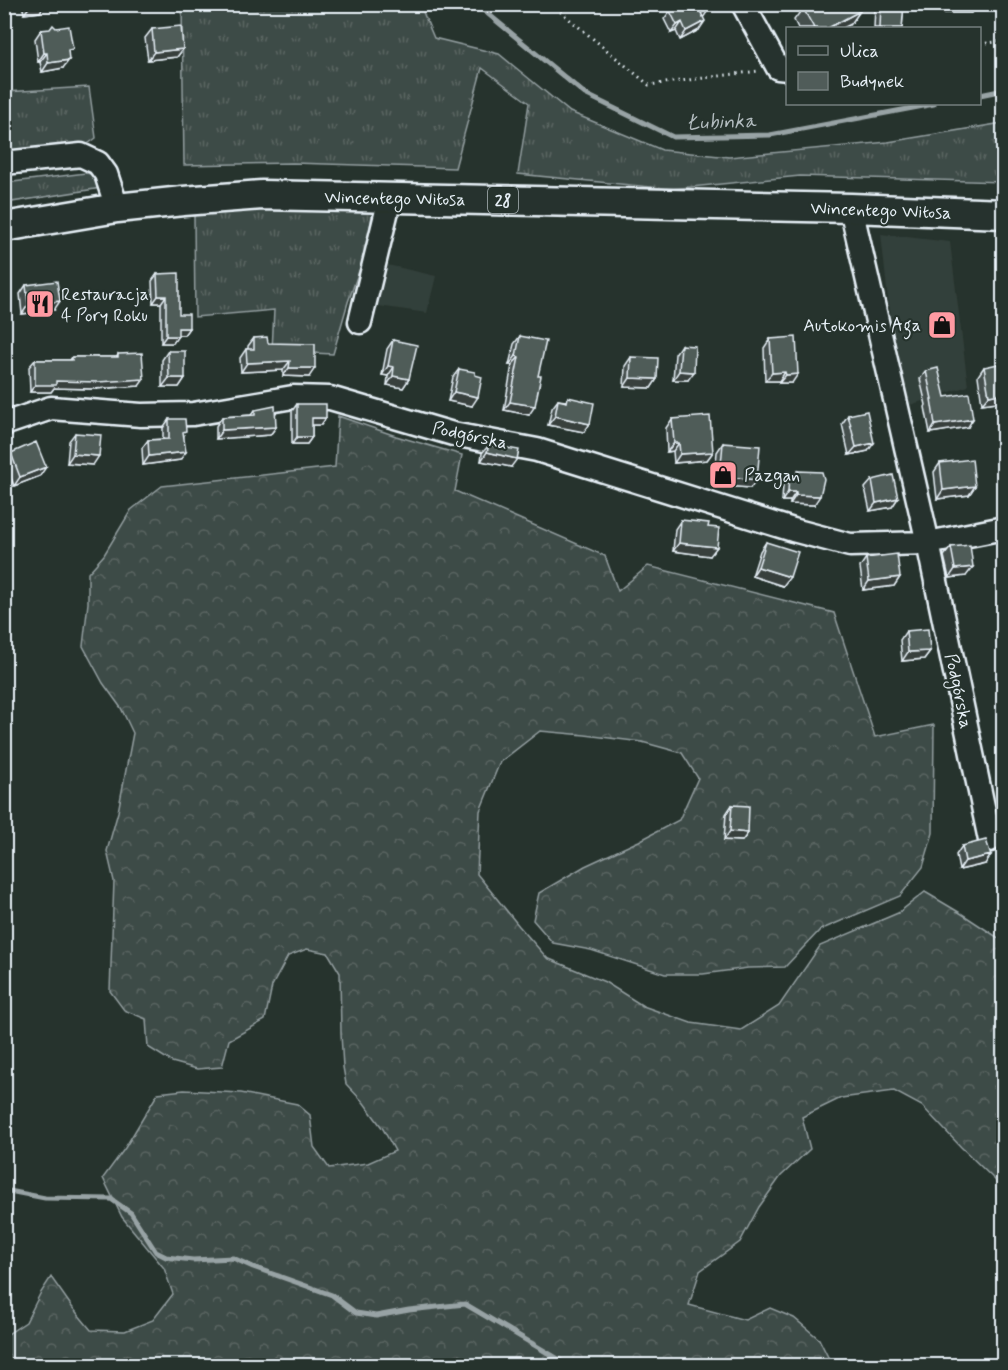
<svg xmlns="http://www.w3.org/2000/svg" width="1008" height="1370" viewBox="0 0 1008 1370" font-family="Mynerve,sans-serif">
	<defs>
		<pattern id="grass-tufts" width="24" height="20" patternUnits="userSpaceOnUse" patternTransform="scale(1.5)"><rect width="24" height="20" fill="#3e4b47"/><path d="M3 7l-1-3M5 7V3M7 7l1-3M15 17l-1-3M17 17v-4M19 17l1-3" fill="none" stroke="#5a6562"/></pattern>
		<pattern id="forest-crowns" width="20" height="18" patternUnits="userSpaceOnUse" patternTransform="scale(1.5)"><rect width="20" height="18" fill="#3e4b47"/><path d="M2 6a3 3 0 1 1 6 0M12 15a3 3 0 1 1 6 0" fill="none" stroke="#5a6562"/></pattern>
	</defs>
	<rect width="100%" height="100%" fill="#26332d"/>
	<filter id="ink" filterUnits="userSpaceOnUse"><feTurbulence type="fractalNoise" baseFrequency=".0167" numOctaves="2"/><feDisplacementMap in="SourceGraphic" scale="12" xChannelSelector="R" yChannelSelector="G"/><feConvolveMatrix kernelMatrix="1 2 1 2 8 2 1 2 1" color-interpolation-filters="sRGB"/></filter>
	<g filter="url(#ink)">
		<path fill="#333f3a" d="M881 234 950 242 968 386 907 406 888 299Z
			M388 265 436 276 427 313 378 306Z"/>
		<path fill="url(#grass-tufts)" stroke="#939ea0" stroke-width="1.5" d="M182 5H420L434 38 499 54 570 112 662 150 729 157 888 142 1003 123V182L800 176 671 189 518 174 529 103 482 68 455 168 293 163 184 165Z
			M89 87 96 138 85 146 5 153V92Z
			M86 173 101 176V188L5 203V183Z
			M271 205 373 211 365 254 348 302 333 354 272 351 274 310 195 317 194 214Z"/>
		<path fill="url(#forest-crowns)" stroke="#939ea0" stroke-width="1.5" d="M338 416 396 436 462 455 455 491 605 556 618 591 648 566 834 613 875 737 934 725 933 833 923 867 900 896 820 930 785 967 748 968 703 974H665L591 950 553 943 533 920 539 893 585 866 639 841 679 820 698 778 682 753 642 742 585 735 540 731 500 762 480 811 477 874 519 926 547 958 605 982 643 1006 691 1023 741 1030 779 1006 820 946 898 913 925 892 962 914 1003 941V1192L996 1181 961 1147 922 1106 894 1091 841 1098 802 1117 810 1149 781 1176 759 1207 740 1242 700 1271 689 1305 745 1320 770 1308 794 1318 819 1339 832 1365 5 1366V1336L26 1322 40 1294 51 1277 72 1307 91 1330 125 1331 153 1320 173 1294 164 1268 122 1217 103 1178 125 1148 158 1093 184 1090 241 1093 297 1104 310 1115 314 1147 329 1168 368 1163 395 1151 383 1129 364 1103 346 1084 343 1067 341 1034 340 973 328 953 307 949 288 956 272 986 265 1020 229 1040 222 1067 197 1069 172 1062 148 1047 146 1019 124 1010 110 991 114 881 107 851 118 812 133 733 121 708 103 683 83 646 88 603V573L104 555 131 510 162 486 335 467Z"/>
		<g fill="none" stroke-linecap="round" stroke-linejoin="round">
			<path stroke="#98a3a5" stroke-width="5" d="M476 4 585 94 673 137 770 135 934 104
				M980 95 1004 90
				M4 1190 45 1198 111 1199 131 1213 156 1252 166 1257 193 1260 233 1258 253 1267 332 1295 356 1313 376 1316 409 1310 465 1304 570 1366"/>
			<g stroke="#e8f1f8" stroke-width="27">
				<path id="minor" d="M743 4 778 68 788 69
					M4 163 81 155 98 163 106 174 117 208
					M851 208 928 543 990 840
					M360 322 390 198
					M4 424 51 408 141 415 193 414 293 397 330 398 453 434 537 450 793 530 850 545 928 543 1004 528"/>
			</g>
			<g stroke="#e8f1f8" stroke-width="33">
				<path id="major" d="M4 227 117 208 183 201 262 195 851 208 1004 214"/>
			</g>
			<path stroke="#e8f1f8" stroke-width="3" stroke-dasharray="1.5 4.5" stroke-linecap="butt" d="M551 4 649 85 759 71
				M980 44 1004 41"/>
			<use href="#minor" stroke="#26332d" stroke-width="22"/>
			<use href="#major" stroke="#26332d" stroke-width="28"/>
		</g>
		<path fill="#454f4d" stroke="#e8f1f8" stroke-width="1.5" d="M22 4H45L40 12 24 14Z
			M678 4H706L699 30 680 40 676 31 671 33 664 19 670 11 679 6Z
			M877 4H904L902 28H874L875 7Z
			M926 4H977L971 13H926Z
			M803 8 860 11 851 24 843 28H798L794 20Z
			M152 29 183 49 177 57 148 60 145 38Z
			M41 30 63 68 42 72 40 62H38L35 39Z
			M157 274 179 314 189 328 184 335H178L173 343H161V303H153L152 281Z
			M26 285 54 310 22 314 20 294Z
			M520 336 529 415 504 410 512 365H509L514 344Z
			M254 338 268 343 309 377 283 376V370L241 372 240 358 246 349H248V346Z
			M770 339 792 383H779V381H765L764 348Z
			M393 340 409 379 403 388 387 385 388 376 382 375 387 349Z
			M681 345 688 380H673L675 354Z
			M168 351 185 378 179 387H162V360Z
			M118 354 139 386 93 389 54 388 51 392H30L29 367 35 360H70L72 357H117Z
			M631 357 657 379 651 388 624 387 625 366Z
			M984 367 1004 401 982 404 978 376Z
			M459 369 472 406 448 401 453 377Z
			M926 371 945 397 968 427 930 433 925 407 926 405 920 379Z
			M568 397 584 432 548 425 552 408 558 400 566 401Z
			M297 404 326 418 321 425H312V437L307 444H292V411Z
			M255 410 276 427 270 435 216 439V426L222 417 251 415Z
			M848 415 868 451 849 455 842 424Z
			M169 419 184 435 180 460 143 465 142 448 148 440 163 439V428Z
			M672 419 713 452 707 460 674 463 673 451 667 452 666 428Z
			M75 433 93 465 67 463 69 441Z
			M723 443 750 488 714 485 717 452Z
			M489 445 511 467 481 461 482 453Z
			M11 453 40 476 14 486 5 461Z
			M940 463 975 486 969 495 937 499 934 472Z
			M798 471 814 505 790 504V501H782L783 484 789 475H795Z
			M872 480 898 498 892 507 870 511 865 488Z
			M681 520 708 527 710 556 673 551 675 529Z
			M766 542 783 586 752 576 760 551Z
			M951 547 966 576 949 578 944 556Z
			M866 558 900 577 894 586 863 590 860 567Z
			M906 631 930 651 924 659 902 661 900 640Z
			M732 805 748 833 742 841 724 840 726 814Z
			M962 846 985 864 959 870 956 855Z"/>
		<path fill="#38403e" stroke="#e8f1f8" stroke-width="1.5" d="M37 4H45L40 12 24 14 30 6Z
			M932 4H977L971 13H926Z
			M709 9 703 18 701 13Z
			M860 11 851 24 843 28H828Z
			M705 21 699 30 680 40 686 31Z
			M682 22 676 31 671 33 677 25Z
			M183 49 177 57 148 60 154 52Z
			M44 53H47L40 62H38Z
			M69 60 63 68 42 72 48 63Z
			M158 296H166L161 303H153Z
			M60 301 54 310 22 314 28 305Z
			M178 328H189L184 335H173Z
			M166 336H178L173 343H161Z
			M516 356 519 357 512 365H509Z
			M290 361 283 370 241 372 247 363Z
			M388 366 394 367 388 376 382 375Z
			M289 368H315L309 377 283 376Z
			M679 371 694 372 688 380H673Z
			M785 372 779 381H765L772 373Z
			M798 374 792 383H779L786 375Z
			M393 376 409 379 403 388 387 385Z
			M169 378H185L179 387H162Z
			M630 378 657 379 651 388 624 387Z
			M144 379 139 386 93 389 54 388 51 392H30L35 385 56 381Z
			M454 392 478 397 472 406 448 401Z
			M1004 393V401L982 404 989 396Z
			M510 402 535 406 529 415 504 410Z
			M555 416 590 424 584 432 548 425Z
			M312 418H326L321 425H307Z
			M973 419 968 427 930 433 935 425Z
			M276 427 270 435 216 439 222 430Z
			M297 437H312L307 444H292Z
			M674 443H679L673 451 667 452Z
			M874 443 868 451 849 455 856 447Z
			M186 452 180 460 143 465 149 456Z
			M487 452 517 459 511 467 481 461Z
			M713 452 707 460 674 463 680 454Z
			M73 454 99 456 93 465 67 463Z
			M46 467 40 476 14 486 20 477Z
			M720 476 757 480 750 488 714 485Z
			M975 486 969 495 937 499 943 490Z
			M788 492H796L790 501H782Z
			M796 495 820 496 814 505 790 504Z
			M898 498 892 507 870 511 876 503Z
			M679 543 717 547 710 556 673 551Z
			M758 567 790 577 783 586 752 576Z
			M973 567 966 576 949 578 955 569Z
			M900 577 894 586 863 590 869 581Z
			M930 651 924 659 902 661 908 652Z
			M730 831 748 833 742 841 724 840Z
			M991 855 985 864 959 870 965 861Z"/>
		<path fill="#505c59" stroke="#e8f1f8" stroke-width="1.5" d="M682 4H706L709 9 701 13 705 21 686 31 682 22 677 25 670 11Z
			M809 4H857L860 11 828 28H814L803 8Z
			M881 4H904L902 28H880Z
			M53 25 56 28 69 26 73 49 68 50 69 60 48 63 47 53H44L41 30 50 29Z
			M181 26 183 49 154 52 152 29Z
			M4 44H5L8 61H5L6 73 4 74Z
			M179 273V314H189V328H178V336H166V296H158L157 274Z
			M57 281 60 301 28 305 26 285Z
			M520 336 546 341 538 376H541L535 406 510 402 519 357 516 356Z
			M267 337 268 343 315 344V368H289L290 361 247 363 246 349H254V338Z
			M796 337 798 374 786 375 785 372 772 373 770 339Z
			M393 340 417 345 409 379 393 376 394 367 388 366Z
			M681 345 695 346 694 372 679 371Z
			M168 351H185V378H169Z
			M142 353 144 379 98 382 56 381V385H35V360H72V357H118V354Z
			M631 357 658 358 657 379 630 378Z
			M1003 363 1004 393 989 396 984 367Z
			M938 368 945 397 969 393 973 419 935 425 931 399H932L926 371Z
			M459 369 475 372V375L482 377 478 397 454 392Z
			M568 397 594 403 590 424 555 416 558 400 567 402Z
			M297 404H326V418H312V437H297Z
			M275 406 276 427 222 430V417L255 415V410Z
			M867 411 874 443 856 447 848 415Z
			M710 416 713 452 680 454 679 443H674L672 419Z
			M169 419H185L186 431 183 432 186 452 149 456 148 440 169 439Z
			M75 433 101 435 99 456 73 454Z
			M36 442 46 467 20 477 11 453Z
			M723 443 760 446 757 480 720 476Z
			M489 445 519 450 517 459 487 452Z
			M972 459 975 486 943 490 940 463Z
			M798 471 822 472 824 479 820 496 796 495V492H788L789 475H798Z
			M893 475 898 498 876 503 872 480Z
			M681 520 709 523 708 527 719 528 717 547 679 543Z
			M766 542 798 552 790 577 758 567Z
			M970 545 973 567 955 569 951 547Z
			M897 554 900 577 869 581 866 558Z
			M928 629 930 651 908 652 906 631Z
			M732 805 749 806 748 833 730 831Z
			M986 840 991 855 965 861 962 846Z"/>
	</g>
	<defs>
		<g id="restaurant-square" transform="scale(1.5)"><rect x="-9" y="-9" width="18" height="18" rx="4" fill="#ff9aa2" stroke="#26332d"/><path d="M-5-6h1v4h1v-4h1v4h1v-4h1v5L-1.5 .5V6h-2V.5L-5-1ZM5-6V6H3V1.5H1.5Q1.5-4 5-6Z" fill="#111"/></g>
		<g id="shop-square" transform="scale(1.5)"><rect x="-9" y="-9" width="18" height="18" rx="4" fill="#ff9aa2" stroke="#26332d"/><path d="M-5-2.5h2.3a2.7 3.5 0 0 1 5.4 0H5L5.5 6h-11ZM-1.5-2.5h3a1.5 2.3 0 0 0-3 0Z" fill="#111"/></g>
	</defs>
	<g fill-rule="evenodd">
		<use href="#restaurant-square" x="40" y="304"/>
		<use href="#shop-square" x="942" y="325"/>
		<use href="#shop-square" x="723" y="475"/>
	</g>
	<g text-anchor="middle" stroke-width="4.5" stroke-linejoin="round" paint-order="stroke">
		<rect fill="#26332d" stroke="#aeb8bb" stroke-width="1.5" x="488" y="187" width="30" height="26" rx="4.5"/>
		<g font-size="16" font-weight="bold" fill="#e8f1f8">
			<text x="503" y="206">28</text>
		</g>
		<g font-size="18" fill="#e8f1f8" stroke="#26332d">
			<text transform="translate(395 198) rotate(1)" y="6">Wincentego Witosa</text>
			<text transform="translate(881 210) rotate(2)" y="6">Wincentego Witosa</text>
			<text transform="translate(470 435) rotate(12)" y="6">Podgórska</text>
			<text transform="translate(959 691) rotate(78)" y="6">Podgórska</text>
		</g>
		<g font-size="18" fill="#e8f1f8" stroke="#26332d" text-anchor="start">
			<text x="61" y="300">Restauracja<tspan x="61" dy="21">4 Pory Roku</tspan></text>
			<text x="921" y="331" text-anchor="end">Autokomis Aga</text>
			<text x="744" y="481">Pazgan</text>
		</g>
		<g font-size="20" font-style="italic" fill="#b3bdc0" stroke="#26332d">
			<text transform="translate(721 121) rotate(-2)" y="7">Łubinka</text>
		</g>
	</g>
	<rect width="1008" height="1370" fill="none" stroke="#26332d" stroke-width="24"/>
	<rect x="12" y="12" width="984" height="1346" fill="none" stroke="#e8f1f8" stroke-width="2" filter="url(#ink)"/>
	<rect x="786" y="27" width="195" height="78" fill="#26332d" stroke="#747f7e" stroke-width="1.5"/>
	<rect x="798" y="46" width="30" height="9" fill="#26332d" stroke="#747f7e" stroke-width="1.5"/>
	<text x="840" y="57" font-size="18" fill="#e8f1f8">Ulica</text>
	<rect x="798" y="72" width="30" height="18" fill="#505c59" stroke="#747f7e" stroke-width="1.5"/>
	<text x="840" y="87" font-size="18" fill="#e8f1f8">Budynek</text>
</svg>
